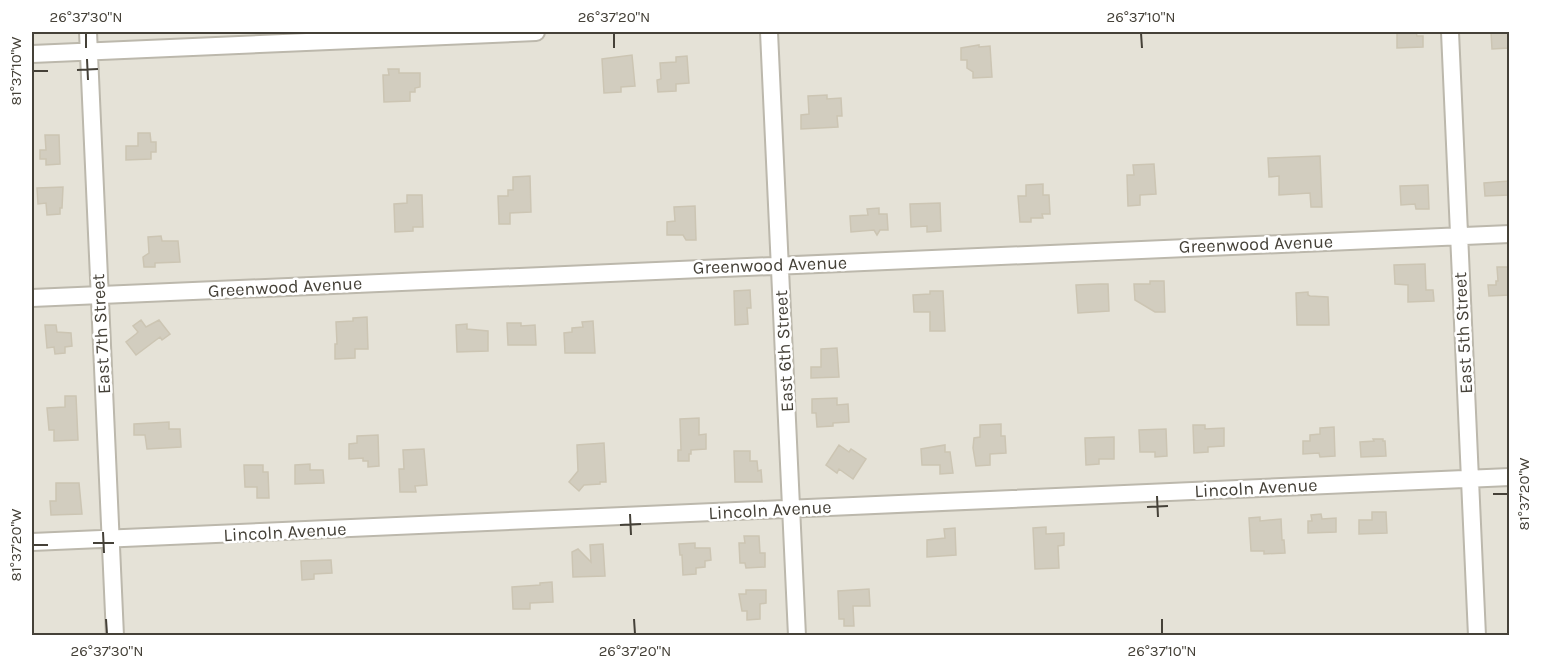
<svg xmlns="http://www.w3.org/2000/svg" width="1541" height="667" viewBox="0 0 1541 667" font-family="Karla,sans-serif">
	<rect width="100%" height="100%" fill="#f2f0e8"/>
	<path fill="#e5e2d7" d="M32 32H1509V635H32Z"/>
	<path fill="#d2cdbf" stroke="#ccc5b3" stroke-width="1.5" d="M1397 32H1416L1417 36H1423V47L1397 48Z
		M1491 32H1509V48L1492 49Z
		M979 45V47L990 46 992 77 973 78V72L967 68V60H961V48Z
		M632 55 635 86 621 87V92L604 93 602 59Z
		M687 56 689 83 676 84V91L658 92 657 80 661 79 660 63 676 62V57Z
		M388 69H399V73H420V87L415 88V92H410V101L384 102 383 75H389Z
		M827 95V99L841 98 842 116H837L838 127 801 129V115L809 114 808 96Z
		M138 133H150L151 142H156V152H151V159L126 160V146H138Z
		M45 135H59L60 164 46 165V159H40V150H46Z
		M1320 156 1322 207H1311L1310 193 1279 195V176L1269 177 1268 158Z
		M1154 164 1156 194 1140 195V205L1128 206 1127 175H1134L1133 165Z
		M530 176 531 212 510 213V224H499L498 196H508V190H513V177Z
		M1509 181V195L1485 196 1484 183Z
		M1043 184V195H1049L1050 214H1042L1043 218H1031V222H1020L1018 196H1026V185Z
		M1428 185 1429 209H1416L1415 204 1401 205 1400 186Z
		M63 187 62 208H60V214L47 215 46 203 38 204 37 188Z
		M407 195H422L423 227H413V231L395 232 394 204 407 203Z
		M940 203 941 231 927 232V226L911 227 910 204Z
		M695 206 696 240H686L683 235H667V222L675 221 674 207Z
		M879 208V214H887L888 230H880L877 235 874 230 851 232 850 216 868 215 867 209Z
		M161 236 162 241H178L180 262 155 263V267H144L143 257 149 253 148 237Z
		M1425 264 1426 290H1433L1434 301 1408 302V285L1395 284 1394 265Z
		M1497 267H1509V295L1489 296 1488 285H1496V281H1498Z
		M1150 281H1164L1165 312H1155L1135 300 1134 284H1150Z
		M1100 284H1108L1109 311 1078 313 1076 285Z
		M750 290 751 308H747L748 324 735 325 734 291Z
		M930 291H943L945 331H930V312H914L913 295 930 294Z
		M1308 292V295L1310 296 1328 297 1329 325H1297L1296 293Z
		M367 317 368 349H355V358L335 359V344H337L336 322 353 321V318Z
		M141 320 146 327 159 320 170 334 162 340 160 337 136 355 126 342 136 334 138 332 133 326Z
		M593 321 595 353H565L564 333 572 332V328L583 327 582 322Z
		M507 323H521V326L535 325 536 345H508Z
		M467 324V329L488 331V351L457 352 456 325Z
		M45 325H56L57 332 71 333 72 346 65 347V353L55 354 54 347 47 348Z
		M837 348 839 377 811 378V367H821V349Z
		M65 396H76L78 440 54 441V430H49L47 408 65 407Z
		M837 398V405L848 404 849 422 833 423V426L817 427 816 413H812V399Z
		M699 418V435L706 434V449L691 450V454H689V461H678V450H681L680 419Z
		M169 422V429H180L181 447 147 449 145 435H134V424Z
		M1001 424V436H1005L1006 453 990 454V465L976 466 973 448 974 438 980 437V425Z
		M1193 425H1205V429L1224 428V446L1208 447V452L1194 453Z
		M1334 427 1335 456 1320 457 1319 453 1303 454V441H1310V435L1320 434V428Z
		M1166 429 1167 456 1155 457V452H1140L1139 430Z
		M378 435 379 466 368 467V461H363V458L349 459V444L357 443V436Z
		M1114 437V459H1099V464L1086 465 1085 438Z
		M1373 439H1383V441H1385L1386 456 1361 457 1360 442 1374 441Z
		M604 443 606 482H600V484L584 485 579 491 569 482 578 471 577 445Z
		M839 445 849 452 851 449 866 459 853 479 839 469 837 473 826 465Z
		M945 445V452H950L953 473 940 474V465H922L921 449Z
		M424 449 427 485 415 486 416 492H400L399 469H404L403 450Z
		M734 451H750V461H757L758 471 761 470 762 482H735Z
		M310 464V470H323L324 483 295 484V465Z
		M244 465H263V472H268L269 498H257V487H245Z
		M56 483H79L82 514 51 515 50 501H56Z
		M1372 512H1386L1387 533 1359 534V520H1372Z
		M1321 514 1322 519 1336 518V532L1308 533V521H1312L1311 515Z
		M1260 517V521L1281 519 1282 540H1284L1285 553 1264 554V551H1251L1249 518Z
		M1046 527V534L1064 533V545L1058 546 1059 568 1035 569 1033 528Z
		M955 528 956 555 927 557V540L945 538 944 529Z
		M744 536H759L760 553H765V567L746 568 745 563H740L739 543H745Z
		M695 543V548H710L711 560 705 561V567L696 568V574L683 575 682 555H680L679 544Z
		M603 544 605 576 573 577 572 552 578 549 591 562 590 545Z
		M331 560 332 573 314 574V579L302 580 301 561Z
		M552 582 553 602 530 603V609H513L512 587 540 585V583Z
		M869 589 870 606H853L854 626H844V619H839L838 591Z
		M746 590H766V603L760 604V619L747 620V611H742L739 594H746Z"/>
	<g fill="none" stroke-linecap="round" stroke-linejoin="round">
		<g stroke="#bcb8ac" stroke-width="20">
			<path id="minor" d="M88 32 115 636
				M769 32 797 636
				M1450 32 1477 636
				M32 54 536 32
				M32 298 1510 234
				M32 542 1510 477"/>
		</g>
		<use href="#minor" stroke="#fff" stroke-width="16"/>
	</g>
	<path fill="none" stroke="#454138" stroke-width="2" d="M86 33V48M614 33V48M1141 33 1142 48M87 59 88 80M77 70 98 69M33 71H48M1493 494H1508M1157 496 1158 517M1147 507 1168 506M630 514 631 535M620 525 641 524M103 532 104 553M93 543H114M33 545H48M106 619 107 634M634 619 635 634M1162 619V634"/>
	<g text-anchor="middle" stroke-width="5" stroke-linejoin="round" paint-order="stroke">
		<g font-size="18" fill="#454138" stroke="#fff">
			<text transform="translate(1256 244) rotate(-2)" y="6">Greenwood Avenue</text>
			<text transform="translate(770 265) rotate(-2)" y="6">Greenwood Avenue</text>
			<text transform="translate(285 287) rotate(-3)" y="6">Greenwood Avenue</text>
			<text transform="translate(1463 333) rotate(-93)" y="6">East 5th Street</text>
			<text transform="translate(101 334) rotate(-93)" y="6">East 7th Street</text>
			<text transform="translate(784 351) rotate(-93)" y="6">East 6th Street</text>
			<text transform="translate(1256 488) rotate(-3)" y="6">Lincoln Avenue</text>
			<text transform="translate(770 510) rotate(-3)" y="6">Lincoln Avenue</text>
			<text transform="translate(285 532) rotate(-3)" y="6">Lincoln Avenue</text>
		</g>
	</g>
	<rect width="1541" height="667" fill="none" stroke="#ffffff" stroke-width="66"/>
	<rect x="33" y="33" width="1475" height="601" fill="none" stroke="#454138" stroke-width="2"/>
	<g font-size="15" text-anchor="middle" fill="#454138">
		<text x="86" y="22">26°37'30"N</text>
		<text x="614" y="22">26°37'20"N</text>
		<text x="1141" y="22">26°37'10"N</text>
		<text transform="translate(16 71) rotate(-90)" y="5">81°37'10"W</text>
		<text transform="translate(1524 494) rotate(-90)" y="5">81°37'20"W</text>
		<text transform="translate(16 545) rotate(-90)" y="5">81°37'20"W</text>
		<text x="107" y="656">26°37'30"N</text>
		<text x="635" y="656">26°37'20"N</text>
		<text x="1162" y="656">26°37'10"N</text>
	</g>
</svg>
